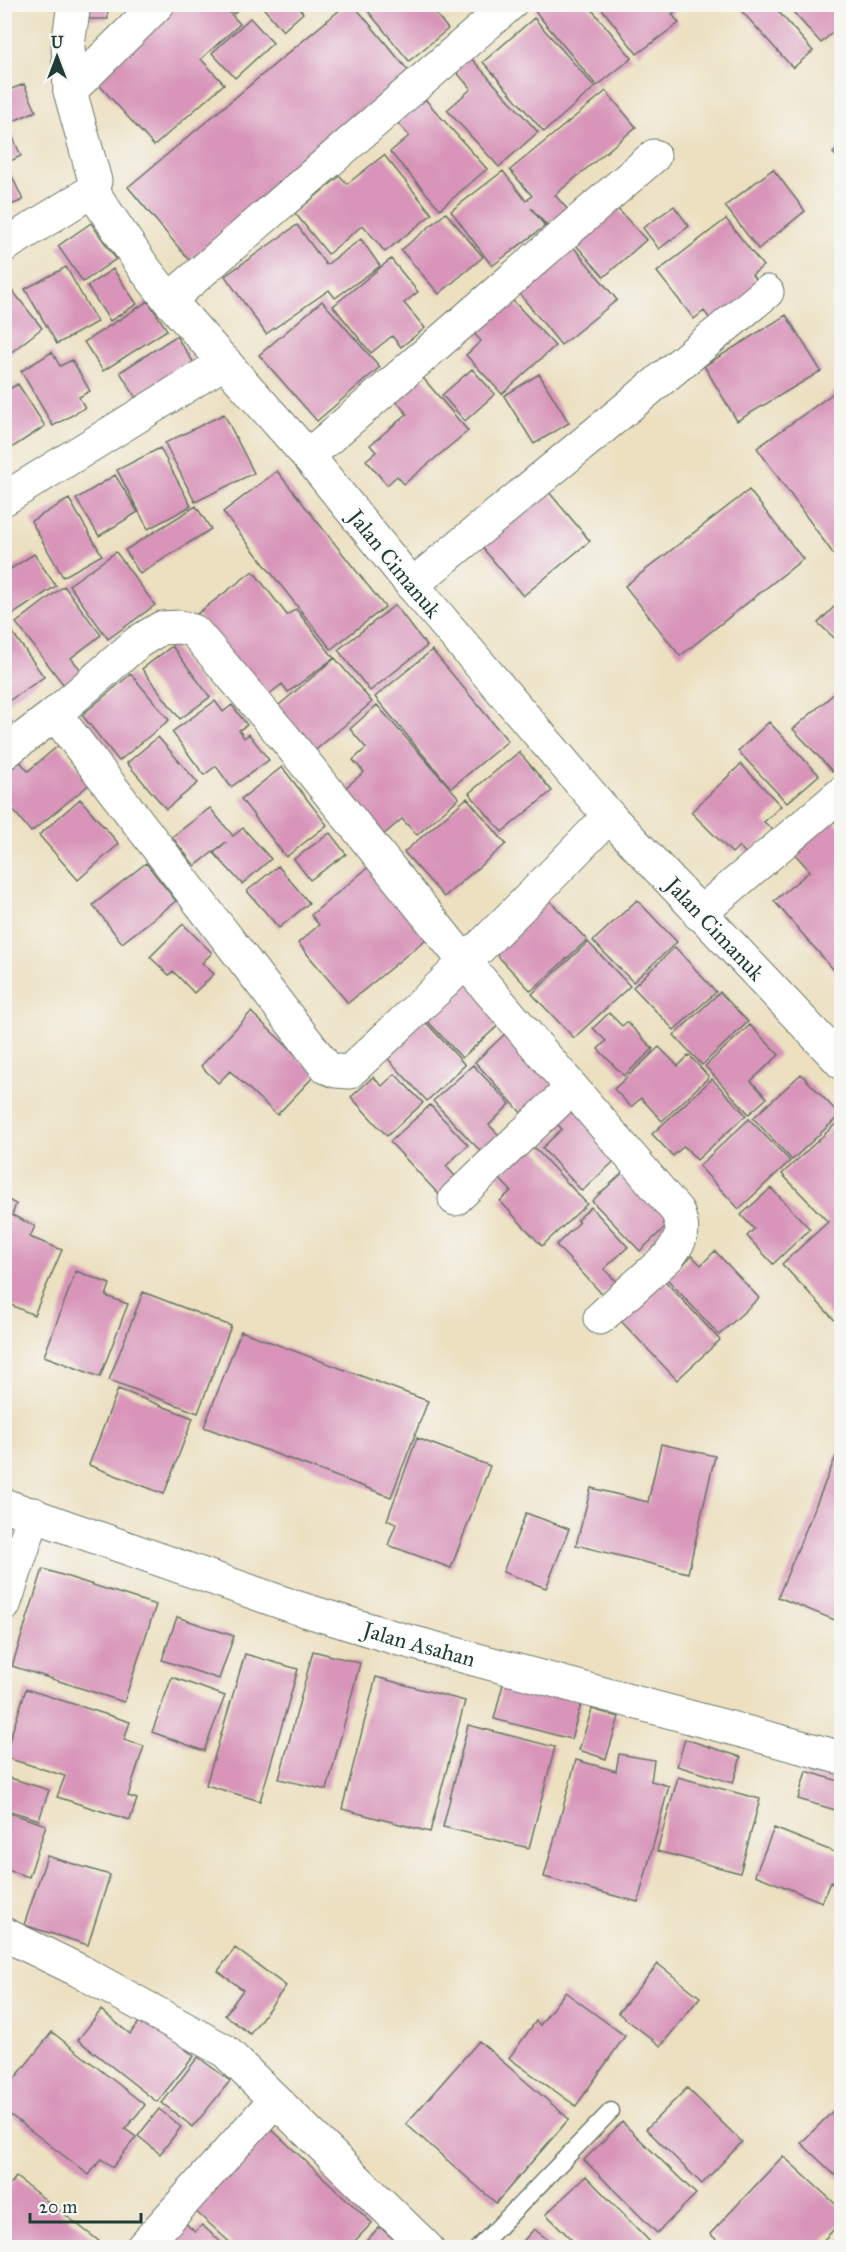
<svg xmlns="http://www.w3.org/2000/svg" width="846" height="2252" viewBox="0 0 846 2252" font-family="'IM FELL Great Primer',serif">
	<rect width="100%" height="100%" fill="#f6f6f2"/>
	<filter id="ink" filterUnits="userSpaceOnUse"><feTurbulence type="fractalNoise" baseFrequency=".0167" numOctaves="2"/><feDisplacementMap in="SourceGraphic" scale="12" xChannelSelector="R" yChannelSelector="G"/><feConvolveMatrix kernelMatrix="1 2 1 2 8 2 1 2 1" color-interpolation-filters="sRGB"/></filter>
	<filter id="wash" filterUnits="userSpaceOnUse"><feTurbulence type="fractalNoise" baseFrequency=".008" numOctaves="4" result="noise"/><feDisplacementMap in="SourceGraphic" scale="24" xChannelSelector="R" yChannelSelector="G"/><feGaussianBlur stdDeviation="1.35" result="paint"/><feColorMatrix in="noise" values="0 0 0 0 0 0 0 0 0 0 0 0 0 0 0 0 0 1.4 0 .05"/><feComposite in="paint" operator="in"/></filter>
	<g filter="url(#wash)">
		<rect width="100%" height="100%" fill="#ece0c1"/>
		<g id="blocks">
			<path fill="#d894b9" d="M83 4H107L108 19H83Z
				M172 4H222L240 24 201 59 224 84 154 146 91 76Z
				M227 4H246L234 14Z
				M260 4H296L303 13 283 31Z
				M347 4H353L411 74 189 260 128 187Z
				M362 4H428L448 29 409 61Z
				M441 4H456L447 12Z
				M541 4H587L632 58 597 86 534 10Z
				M740 4H772L813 51 793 68 738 7Z
				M786 4H842V24L821 43Z
				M599 5H684L672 14 679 23 637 54Z
				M250 18 273 43 235 78 212 53Z
				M534 18 595 87 544 132 483 62Z
				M469 56 538 132 499 167 447 110 471 89 454 69Z
				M24 84 36 111 7 124 21 156 6 163 23 200 4 208V92Z
				M606 91 636 127 555 195 569 211 549 228 531 208 545 226 492 266 451 211 503 171 526 201 532 196 510 170Z
				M423 97 487 169 440 209 390 152 409 136 396 121Z
				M842 145V162L833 153Z
				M384 155 432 214 385 252 363 225 328 254 295 213 340 176 347 184Z
				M773 169 805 211 758 249 725 206Z
				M674 206 689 226 659 249 643 228Z
				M617 208 646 240 604 277 576 245Z
				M446 213 483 257 439 294 401 250Z
				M726 219 763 266 752 275 763 290 716 327 704 311 694 319 657 272Z
				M91 223 116 259 83 282 58 246Z
				M297 225 326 265 361 239 380 266 335 298 329 290 266 334 225 276Z
				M565 237 617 300 561 345 518 292Z
				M391 259 418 292 404 303 425 328 401 347 392 336 371 353 333 306Z
				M66 267 97 322 57 344 25 289Z
				M113 269 137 304 110 321 87 286Z
				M12 290 42 328 4 358V296Z
				M506 293 555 346 502 394 466 355 481 341 468 327Z
				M148 301 167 330 103 371 84 342Z
				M322 301 380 367 317 421 259 355Z
				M786 315 821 371 737 421 704 366Z
				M176 336 196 366 139 403 120 372Z
				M52 352 60 366 72 360 90 391 79 397 85 408 53 426 21 371Z
				M472 369 495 394 465 421 442 395Z
				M418 372 468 431 404 484 397 476 387 485 366 460 376 452 370 445 407 414 391 395Z
				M539 374 569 423 534 444 504 396Z
				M18 384 45 426 7 451 4 447V392Z
				M842 387V566L757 448Z
				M224 414 254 473 195 502 165 443Z
				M160 448 191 506 148 529 117 470Z
				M277 471 385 607 331 649 223 512Z
				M115 475 138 512 99 536 76 499Z
				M749 490 803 559 680 656 625 586Z
				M548 491 590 541 523 596 481 546Z
				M69 499 102 555 63 577 31 521Z
				M196 506 211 529 140 574 125 550Z
				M116 552 155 605 108 639 69 585Z
				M34 554 56 586 9 617 4 610V573Z
				M253 571 287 615 296 609 334 658 288 692 282 684 263 699 197 614Z
				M64 586 101 635 71 658 84 674 66 688 16 623Z
				M842 599V645L818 623Z
				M395 605 427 646 370 691 338 650Z
				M8 626 44 677 4 704V629Z
				M172 646 210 697 180 719 142 669Z
				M432 650 508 741 451 788 375 697Z
				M335 658 372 702 311 754 273 710Z
				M131 674 169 720 119 761 82 715Z
				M842 687V764L833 772 793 729Z
				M215 701 223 712 232 705 247 725 239 730 244 738 249 734 269 760 231 787 216 766 204 775 172 732Z
				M377 705 459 798 417 835 402 819 383 835 343 790 364 772 353 760 366 748 350 729Z
				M4 714 12 722 4 728Z
				M769 722 819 775 787 803 738 751Z
				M158 737 198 783 166 809 127 763Z
				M59 745 90 784 31 832 4 799V768L17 758 28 771Z
				M519 752 552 791 502 832 469 793Z
				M741 764 781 806 764 822 773 830 747 855 739 846 732 853 691 812Z
				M282 767 327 825 286 857 241 799Z
				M467 798 506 844 444 897 404 852Z
				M80 799 119 844 78 880 39 835Z
				M210 808 233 836 243 828 271 859 242 884 214 853 226 842 195 866 172 837Z
				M832 819 842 829V974L839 976 774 901 810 871 793 852Z
				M330 833 346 854 310 880 294 859Z
				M146 863 176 901 122 943 93 905Z
				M371 865 430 936 348 1003 298 943 319 925 311 915Z
				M278 866 309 903 279 928 247 891Z
				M548 899 587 940 531 991 493 951Z
				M637 900 677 942 633 982 593 941Z
				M183 924 212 953 202 963 214 974 194 993 173 971 169 975 150 957Z
				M588 942 630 986 574 1038 532 994Z
				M675 947 716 992 674 1030 633 987Z
				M462 979 510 1015 462 1058 422 1015Z
				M720 992 748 1022 702 1065 674 1035Z
				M251 1012 316 1074 277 1115 230 1071 218 1083 201 1066Z
				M609 1013 622 1026 627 1022 653 1049 624 1076 598 1049 606 1041 593 1028Z
				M421 1017 465 1065 427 1101 388 1059 404 1044 399 1038Z
				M750 1025 779 1055 751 1081 767 1098 749 1114 705 1066Z
				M506 1033 564 1080 525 1117 475 1062Z
				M659 1047 678 1066 689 1055 709 1077 662 1121 641 1098 631 1107 614 1089Z
				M473 1065 510 1104 489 1125 504 1140 486 1157 433 1101Z
				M395 1074 423 1103 387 1136 351 1097 373 1077 382 1086Z
				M801 1074 840 1115 792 1160 753 1118Z
				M712 1079 746 1115 697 1160 684 1146 673 1156 652 1134Z
				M572 1099 623 1153 582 1191 542 1148 562 1129 551 1118Z
				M430 1105 468 1145 446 1166 462 1184 444 1200 390 1142Z
				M749 1119 790 1161 739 1209 699 1166Z
				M840 1120 842 1122V1328L782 1264 828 1222 782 1174Z
				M531 1144 587 1204 542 1246 500 1201 511 1191 497 1176Z
				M630 1166 677 1216 640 1251 592 1201Z
				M771 1188 810 1229 773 1264 747 1236 754 1229 741 1215Z
				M4 1198 16 1204 12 1215 35 1226 30 1237 62 1250 34 1315 4 1302Z
				M591 1207 628 1247 604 1269 617 1282 603 1295 556 1245 579 1223 577 1220Z
				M715 1251 759 1298 719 1335 667 1279 692 1256 701 1265Z
				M76 1271 110 1284 106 1296 128 1304 100 1377 44 1356Z
				M664 1280 720 1340 677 1380 620 1320Z
				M143 1292 231 1326 198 1413 109 1380Z
				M241 1331 428 1401 391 1497 204 1427Z
				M118 1389 193 1418 164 1494 89 1465Z
				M417 1438 490 1466 451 1568 388 1545 396 1524 387 1520Z
				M661 1444 715 1456 688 1573 576 1545 591 1488 648 1502Z
				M841 1444H842V1623L778 1597Z
				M526 1513 569 1529 546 1588 503 1572Z
				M43 1569 156 1605 124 1702 12 1666Z
				M177 1617 234 1636 219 1679 162 1660Z
				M313 1651 360 1663 327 1790 279 1779Z
				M245 1654 298 1669 260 1801 206 1785Z
				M172 1677 225 1696 204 1751 152 1732Z
				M376 1677 465 1701 430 1832 342 1809Z
				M504 1680 582 1701 571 1739 494 1719Z
				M26 1689 130 1722 124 1740 144 1746 128 1796 137 1799 130 1820 57 1797 65 1776 4 1757Z
				M592 1709 619 1717 606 1759 579 1750Z
				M468 1725 555 1747 529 1848 443 1827Z
				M685 1739 741 1757 733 1783 677 1766Z
				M619 1754 654 1760 651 1781 669 1786 638 1902 544 1877 576 1760 616 1771Z
				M806 1771 842 1782V1812L798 1799Z
				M4 1776 49 1790 39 1820 4 1809Z
				M678 1777 760 1799 740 1873 657 1851Z
				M4 1811 46 1825 29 1877 4 1869Z
				M774 1828 842 1855V1887L830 1882 822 1902 755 1875Z
				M47 1856 110 1875 88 1945 24 1925Z
				M235 1948 286 1986 250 2034 225 2015 243 1990 218 1971Z
				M658 1964 700 1997 661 2046 618 2013Z
				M565 1992 625 2036 576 2106 509 2058 536 2021 540 2025Z
				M101 2010 130 2034 144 2016 194 2056 157 2102 78 2040Z
				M52 2032 145 2105 125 2129 136 2137 113 2167 101 2159 89 2175 4 2110V2092Z
				M479 2041 569 2119 496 2203 406 2124Z
				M198 2057 230 2081 193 2127 162 2103Z
				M687 2088 742 2142 702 2184 646 2129Z
				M842 2102V2182L801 2143Z
				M159 2109 181 2127 160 2154 138 2136Z
				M622 2122 696 2194 657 2233 584 2160Z
				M268 2126 372 2223 349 2247H235L191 2207Z
				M783 2156 842 2210V2221L817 2247H725L710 2234Z
				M586 2176 655 2247H579L546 2214Z
				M16 2177 99 2241 94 2247H4V2192Z
				M185 2223 195 2232 202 2225 226 2247H162Z
				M380 2227 402 2247H360Z
				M534 2229 557 2247H518Z"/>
		</g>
	</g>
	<g filter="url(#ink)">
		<use href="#blocks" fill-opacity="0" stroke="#677665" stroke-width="1.5"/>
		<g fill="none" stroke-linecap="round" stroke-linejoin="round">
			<g stroke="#677665" stroke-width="19">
				<path id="lane" d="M478 2248 611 2111"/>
			</g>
			<g stroke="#677665" stroke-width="35">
				<g id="street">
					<path id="s1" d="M74 4 68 45 70 91 95 181 92 191 144 268 169 300 308 456 412 585 609 816 842 1063"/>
					<path d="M70 91 158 4"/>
					<path d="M4 246 92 191"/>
					<path d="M169 300 510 4"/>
					<path d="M308 456 654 156"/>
					<path d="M4 499 225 362"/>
					<path d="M412 585 767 292"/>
					<path d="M55 714 326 1067 336 1071 349 1072C439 990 525 904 609 816"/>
					<path d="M4 753 55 714 138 642 161 628 180 627 194 631 284 737 465 962 677 1211C686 1232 682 1238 669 1256L600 1318"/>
					<path d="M699 914 842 793"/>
					<path d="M455 1199 572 1088"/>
					<path d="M4 1605 34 1514"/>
					<path d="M4 1934 78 1970 225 2051 427 2248"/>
					<path d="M142 2248 275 2100"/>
				</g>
			</g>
			<g stroke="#677665" stroke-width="35">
				<g id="secondary">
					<path id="s2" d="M4 1505 295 1607 396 1638 842 1758"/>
				</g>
			</g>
			<use href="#lane" stroke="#fff" stroke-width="16"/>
			<use href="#street" stroke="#fff" stroke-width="33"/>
			<use href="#secondary" stroke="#fff" stroke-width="33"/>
		</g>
	</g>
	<g text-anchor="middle" stroke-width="6" stroke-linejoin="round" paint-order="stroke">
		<g font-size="22" fill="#1f3d34" stroke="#f6f6f2">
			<text dy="8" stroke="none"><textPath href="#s1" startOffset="672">Jalan Cimanuk</textPath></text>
			<text dy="8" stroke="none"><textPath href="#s1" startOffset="1158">Jalan Cimanuk</textPath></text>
			<text dy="8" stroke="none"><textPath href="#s2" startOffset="438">Jalan Asahan</textPath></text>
		</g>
	</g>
	<rect width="846" height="2252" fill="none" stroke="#f6f6f2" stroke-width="24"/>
	<g transform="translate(57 57)" stroke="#f6f6f2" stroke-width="4.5" paint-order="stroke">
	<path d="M0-4.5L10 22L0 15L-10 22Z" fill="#1f3d34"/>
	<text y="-9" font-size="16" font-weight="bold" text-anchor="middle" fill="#1f3d34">U</text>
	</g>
	<path d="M30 2213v9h111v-9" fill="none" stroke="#1f3d34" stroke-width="3"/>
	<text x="39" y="2213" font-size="18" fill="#1f3d34" stroke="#f6f6f2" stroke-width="4.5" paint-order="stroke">20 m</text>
</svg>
